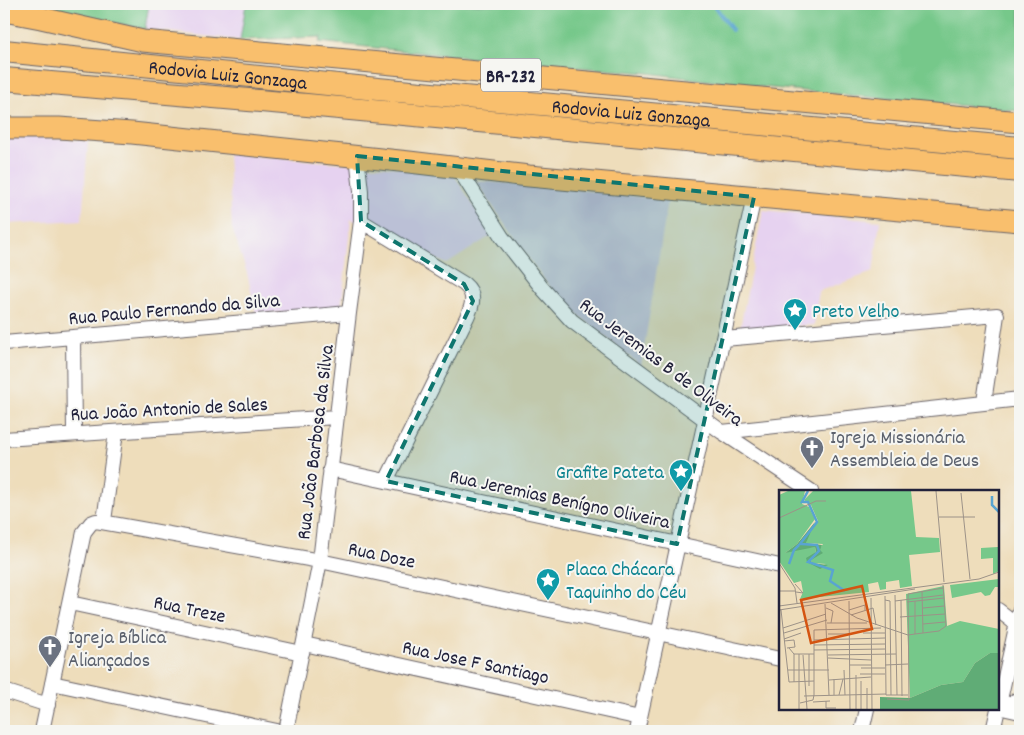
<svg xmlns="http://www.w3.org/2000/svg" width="1024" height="735" viewBox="0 0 1024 735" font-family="Dekko,sans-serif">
	<rect width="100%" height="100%" fill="#f6f6f2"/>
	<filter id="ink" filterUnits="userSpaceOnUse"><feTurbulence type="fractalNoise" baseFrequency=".02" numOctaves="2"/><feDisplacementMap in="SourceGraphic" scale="10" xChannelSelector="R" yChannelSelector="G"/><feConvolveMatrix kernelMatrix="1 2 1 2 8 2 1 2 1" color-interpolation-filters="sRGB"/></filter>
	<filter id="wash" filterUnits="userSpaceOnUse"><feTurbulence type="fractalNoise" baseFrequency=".0096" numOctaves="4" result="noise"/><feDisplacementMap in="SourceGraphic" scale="20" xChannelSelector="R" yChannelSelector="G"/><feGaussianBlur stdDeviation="1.12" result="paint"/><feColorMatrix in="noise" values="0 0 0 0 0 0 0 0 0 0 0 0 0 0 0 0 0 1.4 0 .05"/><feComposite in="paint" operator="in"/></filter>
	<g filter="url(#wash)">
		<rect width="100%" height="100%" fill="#edb"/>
		<path fill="#e6d2f0" d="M149 4H246L240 40 145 29Z
			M4 136 88 141 82 220 4 224Z
			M228 154 452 172 492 235 447 264 351 219 341 309 256 314 247 273 232 228Z
			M763 210 880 221 873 272 819 291 814 325 740 329Z"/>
		<path fill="#c8bfd8" d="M475 181 545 186 668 200 641 366 561 301 540 274Z"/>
		<path fill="#76c88a" stroke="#4c7562" d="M23 4H149L145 29Z
			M246 4H1020V111L751 86 648 73 501 61 319 42 321 37 240 40Z"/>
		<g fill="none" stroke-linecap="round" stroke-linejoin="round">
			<path stroke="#59a4d1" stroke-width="4" d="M713 4 732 30"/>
		</g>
	</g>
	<g filter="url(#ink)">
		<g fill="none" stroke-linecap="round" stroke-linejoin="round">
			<g stroke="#696368" stroke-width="16">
				<path id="minor" d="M458 168 502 237 542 288 572 321 722 432 811 491
					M361 221 464 284C476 294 473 304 467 317L386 481
					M73 337 74 433
					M724 339 997 315 984 402
					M4 343 349 313
					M722 432 1020 399
					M4 439 336 417
					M330 469 780 566
					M104 521 116 432
					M70 603 302 653
					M998 610 1020 627
					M304 644 640 718
					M52 683 277 731
					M4 691 48 705
					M998 707 1020 712
					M1003 708 1020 698
					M998 709 1020 609
					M42 731 84 532 91 523 96 521 320 561 780 659
					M286 731 320 561 349 313 361 221V191L357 156
					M637 731 754 197
					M862 731 867 709
					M993 731 998 709"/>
			</g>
			<g stroke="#696368" stroke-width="23">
				<path id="primary" d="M4 11 41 18 143 41 1020 122
					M4 128H59L132 133 409 162 529 176 1020 221"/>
			</g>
			<g stroke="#696368" stroke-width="24">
				<g id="trunk">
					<path id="s1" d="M4 51 367 88 1020 148"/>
					<path d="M4 79 307 105 1020 171"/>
				</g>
			</g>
			<use href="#minor" stroke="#fff" stroke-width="14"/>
			<use href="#primary" stroke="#f9bf6d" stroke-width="21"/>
			<use href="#trunk" stroke="#f9bf6d" stroke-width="22"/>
		</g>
	</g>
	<path fill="#0f766e" fill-opacity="0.2" stroke="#0f766e" stroke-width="4" stroke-dasharray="10 6" stroke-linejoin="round" d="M357 156 754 197 677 544 386 481 473 301 464 284 361 221Z"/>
	<defs>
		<g id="sight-pin" transform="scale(1.25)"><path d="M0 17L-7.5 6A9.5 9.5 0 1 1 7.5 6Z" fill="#0f9aa8" stroke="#f6f6f2"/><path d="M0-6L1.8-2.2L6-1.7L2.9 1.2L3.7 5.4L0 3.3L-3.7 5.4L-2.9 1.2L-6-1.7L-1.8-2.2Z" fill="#fff"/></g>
		<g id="church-pin" transform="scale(1.25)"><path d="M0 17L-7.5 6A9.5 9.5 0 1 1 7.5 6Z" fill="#6b7280" stroke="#f6f6f2"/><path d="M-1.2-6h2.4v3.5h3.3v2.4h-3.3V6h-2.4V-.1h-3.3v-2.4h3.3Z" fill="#fff"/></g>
	</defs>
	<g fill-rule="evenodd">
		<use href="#sight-pin" x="795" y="310"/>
		<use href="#church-pin" x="812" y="448"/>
		<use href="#sight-pin" x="681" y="471"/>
		<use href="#sight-pin" x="548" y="580"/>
		<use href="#church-pin" x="50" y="647"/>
	</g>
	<g text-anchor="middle" stroke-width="4" stroke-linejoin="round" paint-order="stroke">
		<rect fill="#f6f6f2" stroke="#626272" stroke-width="1" x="481" y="58.5" width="60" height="33" rx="4"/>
		<g font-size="19" font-weight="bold" fill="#22223b">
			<text x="511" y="82">BR-232</text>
		</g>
		<g font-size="20" fill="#22223b" stroke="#f6f6f2">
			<text dy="7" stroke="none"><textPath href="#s1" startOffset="225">Rodovia Luiz Gonzaga</textPath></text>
			<text dy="7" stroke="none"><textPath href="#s1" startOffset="630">Rodovia Luiz Gonzaga</textPath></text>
			<text transform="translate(174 308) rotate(-5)" y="7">Rua Paulo Fernando da Silva</text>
			<text transform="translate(662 361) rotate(37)" y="7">Rua Jeremias B de Oliveira</text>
			<text transform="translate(169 408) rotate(-3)" y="7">Rua João Antonio de Sales</text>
			<text transform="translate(314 442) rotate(-83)" y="7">Rua João Barbosa da Silva</text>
			<text transform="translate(560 498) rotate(12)" y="7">Rua Jeremias Benígno Oliveira</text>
			<text transform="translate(382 554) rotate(12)" y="7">Rua Doze</text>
			<text transform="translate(190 608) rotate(12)" y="7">Rua Treze</text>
			<text transform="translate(476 661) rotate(12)" y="7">Rua Jose F Santiago</text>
		</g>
		<g font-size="20" fill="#0d838f" stroke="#f6f6f2" text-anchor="start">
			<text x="812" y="317">Preto Velho</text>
			<text x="664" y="478" text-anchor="end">Grafite Pateta</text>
			<text x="566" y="575">Placa Chácara<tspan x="566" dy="23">Taquinho do Céu</tspan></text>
		</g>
		<g font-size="20" fill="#5b616d" stroke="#f6f6f2" text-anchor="start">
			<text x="830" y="443">Igreja Missionária<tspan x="830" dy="23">Assembleia de Deus</tspan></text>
			<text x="68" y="643">Igreja Bíblica<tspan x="68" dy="23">Aliançados</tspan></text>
		</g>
	</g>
	<g transform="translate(779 490)">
		<rect width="220" height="220" fill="#edb"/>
		<path d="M9 1H26L23 14 30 17 36 29 18 54 6 63 19 58 36 57 37 62 28 72 42 76 47 74 33 73 32 70 44 54 27 53 28 46 39 31 32 15 25 10 34 1H132L137 47 160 48 161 62 130 65 133 96 121 98 120 90 107 92V99L101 100 99 92 89 94 90 102 21 109 24 102 22 91 15 93 0 71V5ZM219 57 220 81 214 84V68L202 69V58ZM220 89V97H216L211 105 206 106 202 102 173 108 171 95ZM165 96 168 136 181 131 220 139V163H211L196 173 184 192 162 195 131 208 127 104Z" fill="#76c88a"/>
		<path d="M36 32 27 53 43 55 41 60 44 63 32 70 33 73 49 75 41 79 28 72 27 68 37 62 36 57 6 63 18 54ZM211 163H220V219H101V207L131 208 162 195 184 192 196 173Z" fill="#60ac76"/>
		<path fill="none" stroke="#59a4d1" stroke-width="2.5" d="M29 1 23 12H29L38 32 21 54 38 55 40 61 29 72 54 80 51 91 66 101M213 6V15L220 22M10 74 15 60 20 55"/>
		<path fill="none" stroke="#9c9288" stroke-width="1" d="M157 1 165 92M182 3 191 89M160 27H196M0 28 37 11H47M0 73 16 98 18 113M16 94 24 103 17 102M0 101H16M143 101 144 143M116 105 118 205M106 106 107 205H129M92 108 93 219M106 110 111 111 112 205M122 110 123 206M70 111 71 219M116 111 164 105M136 111V144M128 112 165 108M52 113 78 128 129 145 136 144 160 141 167 136 164 95M46 114 50 205M0 116 200 89 220 82M47 118 54 121 52 133M144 118 165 116M0 120 136 99M2 120 10 192 35 191M70 120 86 115V120M72 125 94 118 97 135M121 127 166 124M48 133H88M144 134 166 132M4 138 47 124M5 143 48 130M84 143H106M49 144H70M5 149 22 143M35 150 106 148M5 151 15 150 16 157 8 158M35 155 106 154M10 158 15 164V192M35 160 107 159M15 164H35M20 164V219M30 164V196M24 165 28 219M49 165 117 164M49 168 92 170M71 175H92M106 175 129 174M82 178H106M9 180H50M65 180 66 205M81 184H106M77 185V219M55 189V205M50 190 92 187M82 191V219M88 198V219M35 205V140L102 138M60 205 64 189M25 206 107 204M108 209 130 210 129 104 164 98M47 211V218H57M34 212 51 211M21 213 34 210 35 205"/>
		<path fill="#d45411" fill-opacity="0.15" stroke="#d45411" stroke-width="2.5" d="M83 96 93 139 32 153 22 110Z"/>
		<rect width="220" height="220" fill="none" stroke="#22223b" stroke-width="2.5"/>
	</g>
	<rect width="1024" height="735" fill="none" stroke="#f6f6f2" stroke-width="20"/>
</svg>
